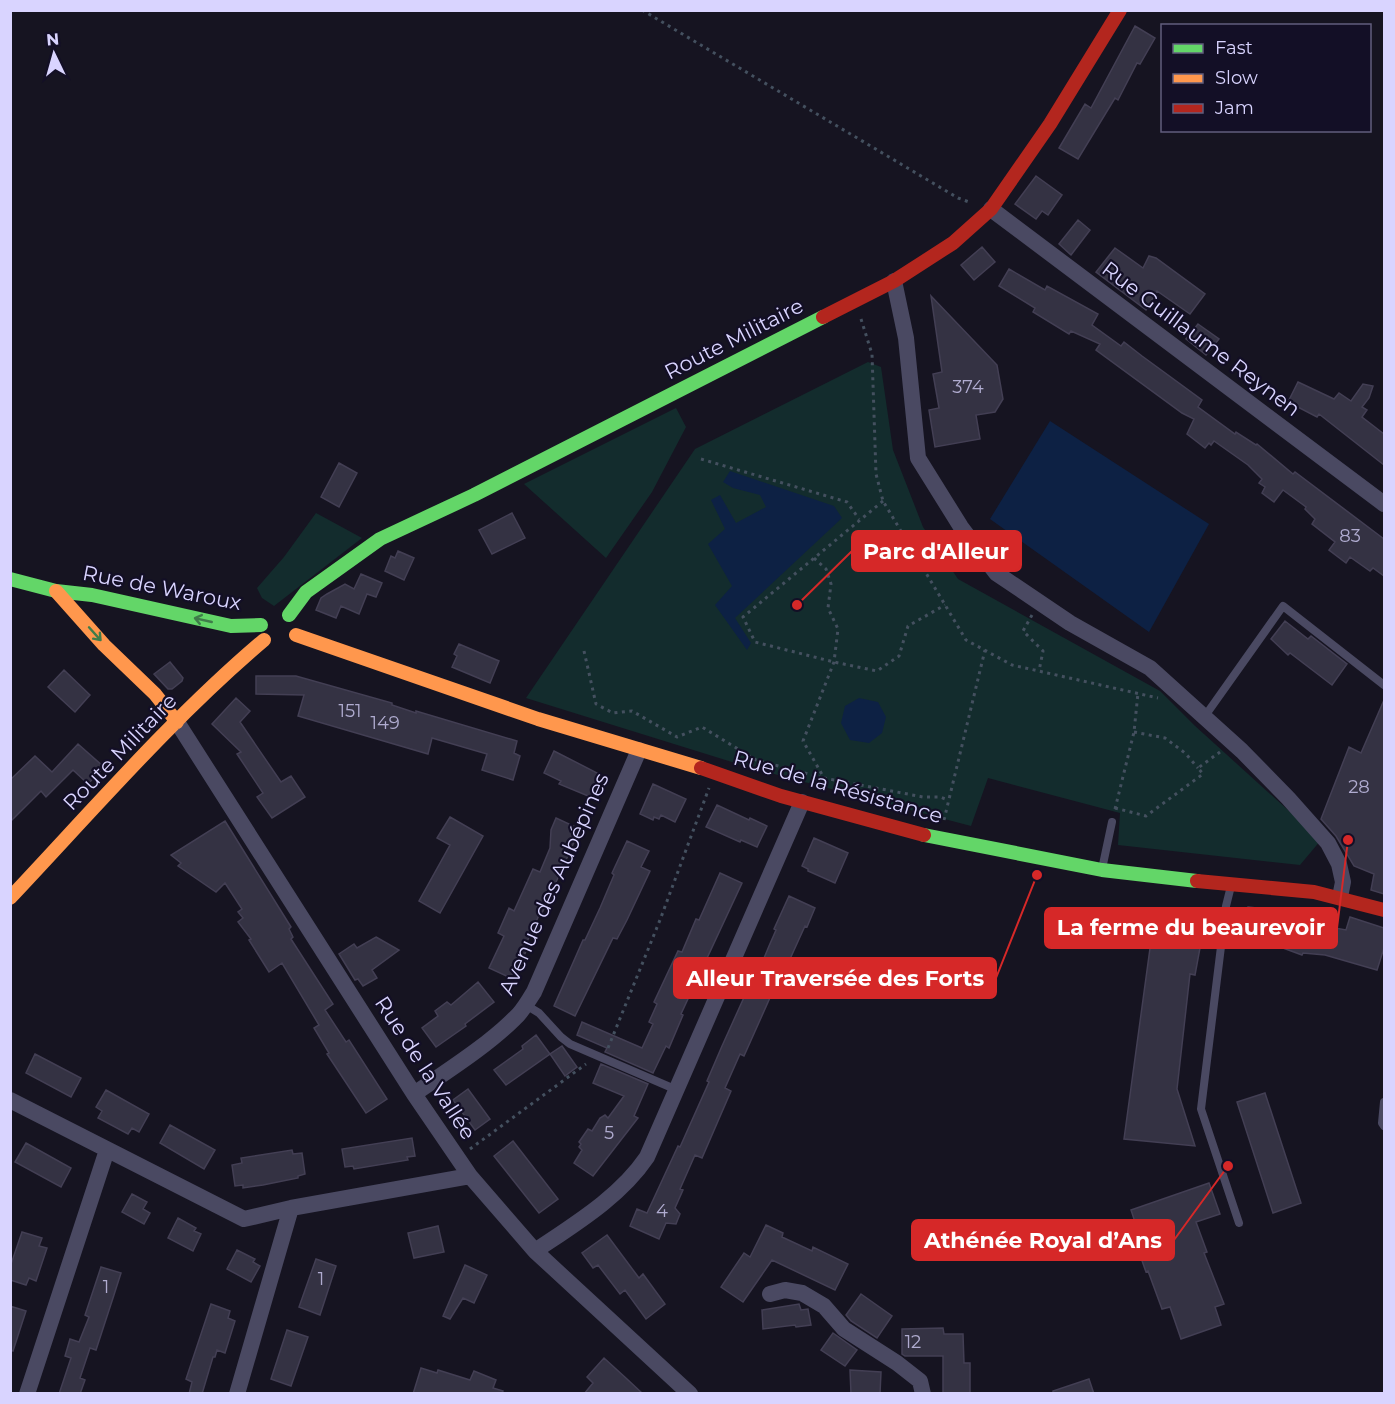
<svg xmlns="http://www.w3.org/2000/svg" width="1395" height="1404" viewBox="0 0 1395 1404" font-family="Montserrat,sans-serif">
	<rect width="100%" height="100%" fill="#161421"/>
	<path fill="#132c2d" d="M868 362 881 367 893 450 923 527 958 579 1160 691 1194 725 1321 840 1300 865 1118 845 1120 813 988 778 971 826 748 767 526 698 695 449Z
		M676 408 686 427 652 492 606 558 524 484Z
		M316 513 362 538 274 606 262 598 257 588 284 557Z"/>
	<path fill="#0d2144" d="M1050 421 1209 524 1149 632 990 519Z
		M730 471 834 506 842 518 735 618 751 643 747 650 715 605 732 586 708 544 725 529 711 500 720 495 736 523 766 507 760 495 733 488 723 482Z
		M859 698 878 702 886 717 882 733 869 743 850 740 841 723 845 706Z"/>
	<path fill="#343243" stroke="#433f54" stroke-width="1.5" d="M1135 26 1155 38 1140 64 1137 63 1118 100 1115 98 1078 159 1059 148 1085 104 1091 108Z
		M1036 176 1062 195 1048 215 1042 211 1036 219 1015 204Z
		M1078 220 1090 230 1071 255 1059 244Z
		M982 247 995 262 974 280 961 265Z
		M1115 248 1143 268 1149 256 1156 258 1205 294 1190 314 1157 291 1146 310 1096 272Z
		M1009 269 1045 290 1047 286 1098 314 1092 325 1121 346 1124 342 1142 356 1202 400 1198 407 1235 434 1236 432 1256 445 1257 444 1293 474 1295 472 1384 539V576L1373 568 1370 571 1350 557 1346 563 1329 550 1335 542 1312 524 1315 519 1305 509 1306 507 1283 490 1274 502 1262 493 1265 487 1259 483 1262 479 1248 465 1214 441 1211 445 1209 443 1205 448 1187 434 1194 419 1182 413 1096 350 1100 344 1071 331 1069 334 1033 312 1035 308 999 286Z
		M931 296 997 365 1003 399 995 412 976 415 980 439 935 447 929 410 939 408 933 374 942 372Z
		M1198 324 1219 339 1206 355 1186 339Z
		M1298 382 1334 399 1339 393 1351 401 1363 384 1373 386 1369 398 1362 407 1367 410 1362 417 1384 434V465L1319 414 1317 417 1288 402Z
		M339 463 357 473 339 507 321 497Z
		M512 513 525 538 492 554 479 530Z
		M398 551 414 558 404 580 385 571 391 556 395 558Z
		M361 574 382 583 376 597 367 594 359 614 341 606 336 618 316 610 321 598 327 594 345 584 354 589Z
		M1285 621 1308 639 1311 636 1347 664 1332 685 1290 653 1288 655 1271 639Z
		M459 644 499 661 490 683 452 667 457 656 454 654Z
		M170 662 183 678 182 681 172 689H168L154 674Z
		M64 670 90 695 75 712 48 687Z
		M256 676H296L392 703V705L416 713V711L517 741 514 753 520 756 513 780 482 770 487 754 432 738 428 754 298 716 304 695 256 694Z
		M236 698 250 711 240 722 281 782 291 776 305 797 272 818 257 797 263 793 237 754 241 752 212 724Z
		M1384 700V894L1371 890 1374 874 1354 866 1336 836 1321 819 1349 747 1361 753Z
		M78 744 104 767 88 784 73 770 46 797 41 791 10 822V780L35 756 52 772Z
		M554 751 603 776 593 798 559 784 561 781 544 773Z
		M653 784 686 799 675 822 661 815 659 819 654 817 653 820 640 814Z
		M717 805 749 820 750 818 767 826 757 847 741 840 740 842 706 827Z
		M450 817 483 836 440 913 419 901 450 845 437 838Z
		M556 818 580 829 542 913H540L526 944 528 947 513 979 489 968 504 936 498 933 509 908 514 911 533 869 540 872 550 848 551 830Z
		M225 821 291 927 289 929 293 937 291 939 333 1004 325 1010 346 1042 349 1040 387 1099 366 1113 327 1054 329 1053 314 1028 319 1025 282 963 269 972 249 940 251 939 238 922 243 918 238 912 242 909 225 883 216 892 178 866 181 863 171 855Z
		M814 838 848 853 835 883 808 871V869L802 866Z
		M627 841 649 851 641 867 650 871 627 920 617 939 613 938 575 1016 554 1006 583 940H585L600 908 614 875 612 873Z
		M720 873 742 883 681 1014 683 1015 669 1048 666 1046 653 1073 605 1052 607 1048 577 1035 582 1022 642 1048 653 1024 649 1022 657 1004 654 1002 678 951 682 952 696 919 699 920Z
		M789 896 815 908 807 927 805 926 775 992 773 991 744 1056 740 1054 725 1088 731 1091 702 1158 695 1155 680 1189 683 1190 675 1208 680 1214 676 1224 666 1223 659 1239 630 1226 637 1209 647 1213 678 1146 680 1147 709 1082 707 1081 722 1046 760 962 762 963 769 946 776 930 774 929Z
		M1248 907 1310 914 1307 923 1346 930 1350 917 1384 928V948L1377 970 1325 955 1303 953 1302 955 1283 948 1285 943 1245 938Z
		M376 937 399 950 372 970 377 978 363 986 358 979 355 980 339 954 354 944 357 948Z
		M1151 941 1200 948 1195 975 1190 974 1177 1089 1195 1146 1124 1139Z
		M478 982 494 1002 465 1024 466 1026 436 1047 422 1028 438 1016 435 1011 447 1002 451 1005Z
		M536 1035 550 1054 506 1085 494 1070 523 1049 522 1046Z
		M562 1046 577 1067 565 1076 550 1054Z
		M35 1054 81 1078 71 1097 26 1073Z
		M601 1064 648 1084 634 1116 638 1118 593 1176 574 1163 582 1150 579 1147 581 1144 579 1142 588 1129 592 1131 600 1118 605 1115 608 1118 624 1096 593 1083Z
		M468 1089 490 1119 475 1130 453 1100Z
		M106 1090 149 1114 139 1132 132 1128 128 1134 98 1118 102 1111 96 1107Z
		M1265 1093 1301 1203 1273 1213 1237 1102Z
		M170 1125 215 1150 204 1169 160 1143Z
		M412 1138 415 1156 407 1157 408 1160 354 1169 353 1166 345 1167 342 1149Z
		M513 1141 558 1199 539 1213 494 1156Z
		M26 1143 71 1168 61 1187 15 1162Z
		M292 1150 293 1154 302 1153 305 1174 298 1176V1178L263 1185 243 1188V1185L235 1186 232 1165 242 1163 241 1158Z
		M1209 1183 1220 1214 1196 1222 1207 1252 1204 1253 1224 1304 1215 1307 1221 1325 1181 1339 1170 1307 1162 1309 1148 1271 1146 1272 1134 1238 1140 1237 1131 1210Z
		M132 1194 147 1202 143 1209 150 1213 144 1224 122 1212Z
		M178 1218 196 1228 194 1231 201 1234 193 1251 168 1238Z
		M766 1225 783 1233 782 1237 812 1251 813 1247 848 1264 835 1290 772 1260 743 1302 721 1287 744 1253 750 1257Z
		M438 1226 444 1252 414 1258 408 1233Z
		M22 1232 42 1238 39 1246 47 1248 36 1281 29 1278 26 1285 10 1280V1267Z
		M607 1235 639 1278 643 1274 665 1304 646 1319 625 1290 620 1294 598 1265 593 1268 582 1253Z
		M237 1250 255 1259 253 1262 260 1266 251 1282 227 1269Z
		M316 1259 336 1266 320 1315 299 1307Z
		M465 1265 487 1275 474 1303 463 1298 450 1319 443 1316Z
		M101 1267 121 1273 113 1298 96 1350 90 1348 80 1378 85 1380 80 1394H59L71 1358 65 1356 70 1339 79 1342 89 1317 85 1315Z
		M861 1294 892 1316 877 1338 851 1321 846 1315Z
		M211 1304 230 1311 228 1318 235 1321 225 1353 217 1350 215 1357H213L202 1394H189L192 1382 186 1379Z
		M799 1304 801 1310 808 1309 811 1325 796 1327 795 1325 763 1329 762 1310Z
		M10 1306 26 1311 13 1351 10 1350Z
		M943 1328 944 1334H963L964 1363H970V1394H943V1356H905L902 1354V1329Z
		M287 1330 308 1337 291 1386 271 1379Z
		M833 1333 857 1350 845 1366 821 1350Z
		M604 1358 627 1379 643 1394H584L593 1383 587 1377Z
		M421 1368 437 1373 438 1370 470 1380 474 1371 496 1380 493 1388 503 1391 502 1394H413Z
		M850 1370 881 1372 880 1394H851Z
		M1089 1379 1094 1394H1053V1391Z"/>
	<g fill="none" stroke-linecap="round" stroke-linejoin="round">
		<path stroke="#44505f" stroke-width="3" stroke-dasharray="3 4.5" stroke-linecap="butt" d="M642 10 958 198 969 202
			M861 319 872 354 876 474 883 501 966 640 1012 665 1158 698
			M701 459 847 502 859 519
			M883 501 743 617 755 642 834 662 877 671 899 656 908 626 945 605
			M814 558 826 569 831 584 828 608 838 629 834 662 803 741 824 778 923 797H940L948 800
			M1032 615 1023 631 1043 651 1039 671
			M584 651 596 704 613 713 632 711 677 737 702 727 756 760 823 778
			M1134 732 1165 738 1185 753 1198 768
			M1115 808 1146 816 1203 774 1198 768 1220 752
			M1115 809 1134 732 1138 693
			M944 820 985 650
			M608 1048 660 920 709 788
			M470 1149 586 1064"/>
		<path stroke="#4a4962" stroke-width="8" d="M1205 716 1283 606 1384 685
			M1102 869 1112 822
			M1231 886 1226 906 1201 1109 1239 1223
			M526 1005 539 1013 561 1037 570 1044 677 1090
			M1384 1102 1382 1123 1384 1126"/>
		<path stroke="#4a4962" stroke-width="16" d="M991 209 1384 504
			M894 281 906 338 918 458 961 527 996 573 1070 623 1150 668 1242 751 1288 798 1328 843 1339 864 1343 882 1340 897
			M177 722 414 1094 470 1176 535 1251 690 1394
			M414 1094C447 1071 487 1046 515 1018 523 1011 528 1001 534 992L639 750
			M10 1100 244 1219 291 1208 470 1176
			M535 1251C575 1224 620 1197 647 1157L802 802
			M770 1294 785 1290 802 1293 824 1306 844 1329 897 1363 920 1381 923 1394
			M27 1394 107 1150
			M237 1394 291 1208"/>
		<path stroke="#63d668" stroke-width="14" d="M10 579 56 591 92 595 231 626 261 625
			M289 615 306 592 380 539 474 495 823 317
			M924 835 1102 870 1197 881"/>
		<path stroke="#ff974d" stroke-width="14" d="M56 591 104 645 155 694 177 722
			M296 635 538 719 701 768
			M10 898C92 811 173 717 264 640"/>
		<path stroke="#b3261e" stroke-width="14" d="M823 317 894 281 953 243 991 209 1050 124 1120 10
			M701 768 781 796 924 835
			M1197 881 1314 892 1384 910"/>
	</g>
	<defs><path id="oneway-shaft" d="M-6 0H5M1.5-3L5.5 0L1.5 3" fill="none" stroke-width="1.6" stroke-linecap="round" stroke-linejoin="round" transform="scale(1.5)"/></defs>
	<g stroke="#3f7c4a">
		<use href="#oneway-shaft" transform="translate(203 620) rotate(-167)"/>
		<use href="#oneway-shaft" transform="translate(95 634) rotate(48)"/>
	</g>
	<g text-anchor="middle" stroke-width="4.5" stroke-linejoin="round" paint-order="stroke">
		<g font-size="18" fill="#b0acd0">
			<text x="968" y="393">374</text>
			<text x="1350" y="542">83</text>
			<text x="350" y="717">151</text>
			<text x="385" y="729">149</text>
			<text x="1359" y="793">28</text>
			<text x="609" y="1139">5</text>
			<text x="662" y="1217">4</text>
			<text x="321" y="1285">1</text>
			<text x="106" y="1293">1</text>
			<text x="913" y="1348">12</text>
		</g>
		<g font-size="21" fill="#d9d4ff" stroke="#130f26">
			<text transform="translate(734 339) rotate(-27)" y="7">Route Militaire</text>
			<text transform="translate(1201 339) rotate(37)" y="7">Rue Guillaume Reynen</text>
			<text transform="translate(162 588) rotate(11)" y="7">Rue de Waroux</text>
			<text transform="translate(120 752) rotate(-46)" y="7">Route Militaire</text>
			<text transform="translate(838 787) rotate(16)" y="7">Rue de la Résistance</text>
			<text transform="translate(554 884) rotate(-66)" y="7">Avenue des Aubépines</text>
			<text transform="translate(425 1068) rotate(57)" y="7">Rue de la Vallée</text>
		</g>
	</g>
	<path fill="none" stroke="#d62828" stroke-width="2" d="M797 605L852 551M1348 840L1337 928M1037 875L996 978M1228 1166L1174 1240"/>
	<g fill="#d62828" stroke="#130f26" stroke-width="2">
		<circle cx="797" cy="605" r="6"/>
		<circle cx="1348" cy="840" r="6"/>
		<circle cx="1037" cy="875" r="6"/>
		<circle cx="1228" cy="1166" r="6"/>
	</g>
	<g fill="#d62828" stroke="#d62828" stroke-width="2">
		<rect x="852" y="531" width="169" height="40" rx="6"/>
		<rect x="1045" y="908" width="292" height="40" rx="6"/>
		<rect x="674" y="958" width="322" height="40" rx="6"/>
		<rect x="912" y="1220" width="262" height="40" rx="6"/>
	</g>
	<g font-size="22" text-anchor="middle" font-weight="bold" fill="#fff">
		<text x="936" y="559">Parc d'Alleur</text>
		<text x="1191" y="935">La ferme du beaurevoir</text>
		<text x="835" y="986">Alleur Traversée des Forts</text>
		<text x="1043" y="1248">Athénée Royal d’Ans</text>
	</g>
	<rect width="1395" height="1404" fill="none" stroke="#d9d4ff" stroke-width="24"/>
	<rect x="1161" y="24" width="210" height="108" fill="#130f26" stroke="#625e7d" stroke-width="1.5"/>
	<rect x="1173" y="44" width="30" height="9" fill="#63d668" stroke="#625e7d" stroke-width="1.5"/>
	<text x="1215" y="54" font-size="18" fill="#d9d4ff">Fast</text>
	<rect x="1173" y="74" width="30" height="9" fill="#ff974d" stroke="#625e7d" stroke-width="1.5"/>
	<text x="1215" y="84" font-size="18" fill="#d9d4ff">Slow</text>
	<rect x="1173" y="104" width="30" height="9" fill="#b3261e" stroke="#625e7d" stroke-width="1.5"/>
	<text x="1215" y="114" font-size="18" fill="#d9d4ff">Jam</text>
	<g transform="translate(54 54) rotate(355)" stroke="#130f26" stroke-width="4.5" paint-order="stroke">
	<path d="M0-4.5L10 22L0 15L-10 22Z" fill="#d9d4ff"/>
	<text y="-9" font-size="16" font-weight="bold" text-anchor="middle" fill="#d9d4ff">N</text>
	</g>
</svg>
